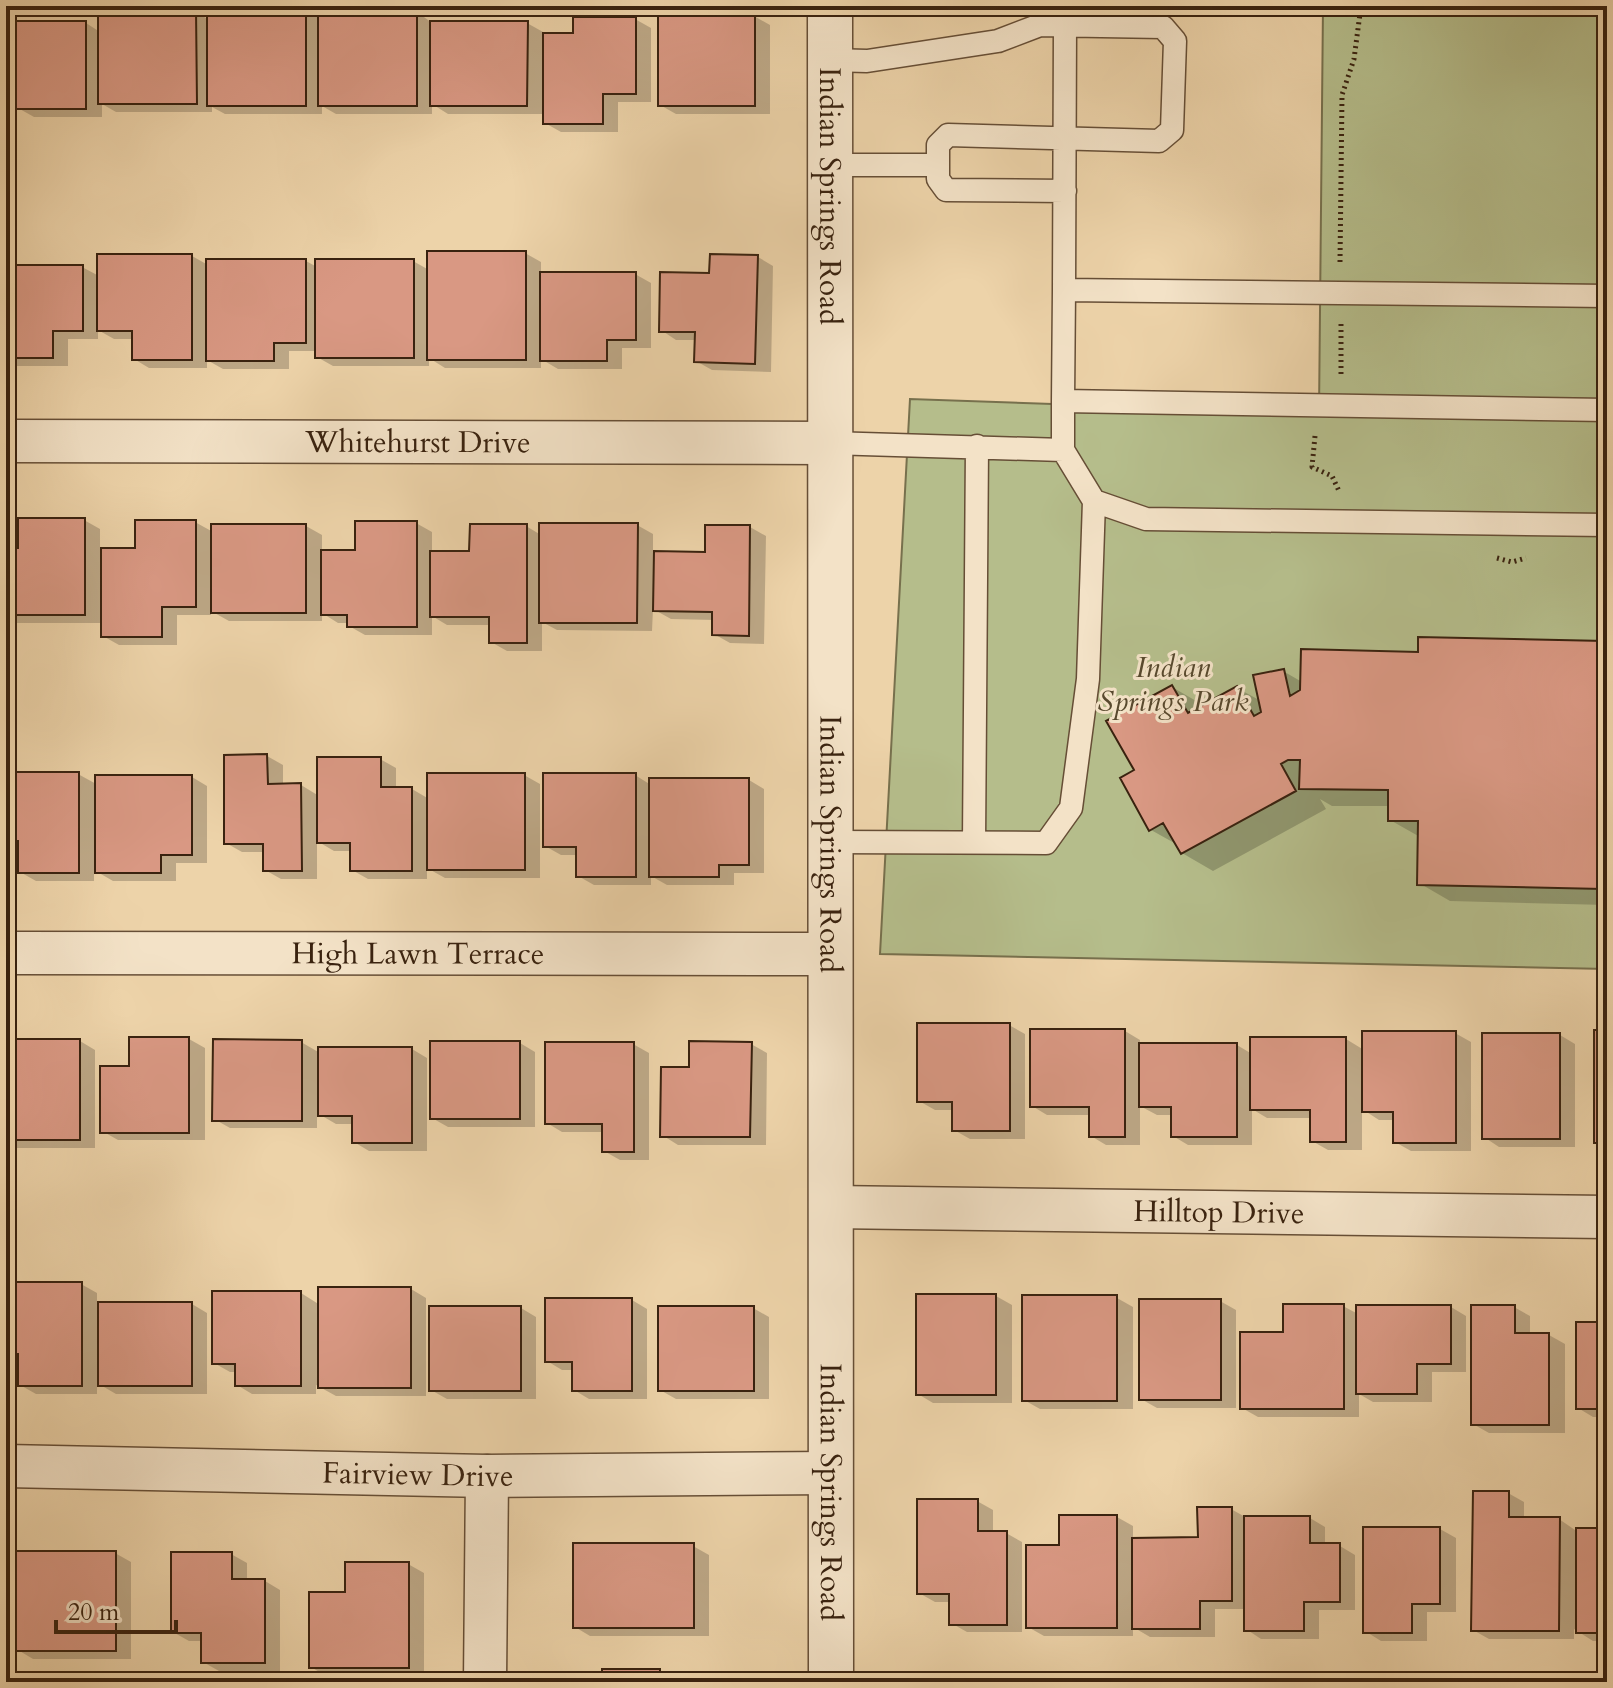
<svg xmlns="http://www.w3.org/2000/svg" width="1613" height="1688" viewBox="0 0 1613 1688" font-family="Cardo,serif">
	<rect width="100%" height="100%" fill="#edd3a9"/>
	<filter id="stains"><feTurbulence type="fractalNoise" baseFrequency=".0025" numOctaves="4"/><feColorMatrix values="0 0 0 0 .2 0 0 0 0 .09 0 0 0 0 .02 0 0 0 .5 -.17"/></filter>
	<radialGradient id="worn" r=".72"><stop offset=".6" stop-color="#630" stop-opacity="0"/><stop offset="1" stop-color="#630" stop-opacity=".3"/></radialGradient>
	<path fill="#b5bd8b" stroke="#77704d" stroke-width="2" d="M1323 6H1607V969L880 954 910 399 1319 413Z"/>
	<path fill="#0003" d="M306 10 320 18 416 11 432 23H527L543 32V35H575L635 19 651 28V102H618V132H561L545 123V114H448L432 104V114H336L322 106V114H225L212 107V112H116L102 104V117H34L18 108V92H6V23H86L100 32 196 12 209 20Z
		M754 16 770 25V114H676L660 105Z
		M525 253 541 262V274H635L651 283V348H622V369H558L541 359V368H445L429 358V366H333L317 357V351H289V369H223L207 360V368H149L134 359V339H114L98 330V339H68V366H6V267H82L99 276 192 256 208 265 306 261 317 267 413 261 429 270Z
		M758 257 773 266 771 372 712 370 696 361 697 340H676L661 330 711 275Z
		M84 520 100 529V550H137L195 522 213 532 306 526 322 535V552H356L416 523 432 532V553H471L526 526 541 535 637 525 653 534V553L707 554 750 527 766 536 764 644 730 643 714 634V620L671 619 653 609 652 631 557 630 542 622V651H507L491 642V625H447L432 616V635H365L349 626V623H338L322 613V621H229L211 611V615H177V645H119L103 636V623H6V550H20Z
		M1605 643 1607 644V905L1450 901 1419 883 1420 837 1390 820V806H1332L1320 799 1326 809 1213 871 1182 853 1178 845 1151 830 1137 771 1172 687 1203 705 1237 688 1261 701 1283 671 1302 682 1420 654Z
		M267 756 283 765V786L301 785 319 796 380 759 396 768V789H412L429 799 524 775 540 784V878H445L427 868V879H368L352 870V851H334L317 841V879H281L265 870V852H242L226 843Z
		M6 774H78L98 785 192 777 207 786V863H176V881H113L94 870V881H36L20 872V849H6Z
		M635 775 651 785 749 780 764 789V873H734V885H667L651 876V885H594L578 876V855H561L545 846Z
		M1009 1025 1025 1034V1139H970L954 1130V1110H935L919 1101Z
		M1125 1031 1140 1040V1045H1237L1252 1054 1346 1039 1364 1050 1455 1033 1471 1042V1151H1411L1395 1142V1120H1379L1362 1109V1150H1328L1312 1141V1118H1267L1252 1109V1145H1188L1173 1136V1115H1157L1140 1106V1145H1106L1091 1136V1115H1047L1032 1106Z
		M1560 1035 1575 1044V1147H1499L1484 1137Z
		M189 1039 205 1048V1140H118L102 1131Z
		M6 1041H80L95 1050V1148H10L6 1146Z
		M301 1042 320 1053 412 1049 427 1058V1151H369L354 1142V1124H336L317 1113V1128H230L214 1119Z
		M520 1043 535 1052V1127H448L432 1118Z
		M633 1044 649 1053V1160H620L604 1151V1132H562L547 1123Z
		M751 1044 767 1053 766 1145H678L662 1135 691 1069Z
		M6 1284H81L97 1293V1304H192L207 1313V1394H116L97 1383V1394H36L20 1385V1362H6Z
		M411 1289 426 1298V1396H336L316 1385V1394H252L237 1385V1372H230L214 1363 301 1293 320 1305Z
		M996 1296 1012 1305V1403H933L918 1394Z
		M1117 1298 1133 1307V1409H1040L1024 1400Z
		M632 1300 647 1309V1399H589L574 1390V1370H562L547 1361Z
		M1220 1301 1236 1310V1408H1157L1141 1399Z
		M1343 1306 1358 1314 1451 1307 1466 1316V1372H1432V1402H1373L1359 1394V1417H1258L1242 1408Z
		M1514 1307 1530 1316V1335H1549L1565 1344V1433H1489L1473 1424Z
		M521 1308 536 1317V1399H447L431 1390Z
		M753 1308 769 1317V1399H676L660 1390Z
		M1607 1324V1417H1593L1578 1408Z
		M1508 1493 1524 1502V1519H1559L1575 1530H1607V1641H1593L1574 1629V1639H1489L1473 1630Z
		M977 1501 993 1510V1533H1006L1022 1542V1632H967L951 1623V1602H935L919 1593Z
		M1231 1509 1247 1518H1310L1325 1527V1546H1340L1355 1555V1610H1319V1639H1261L1246 1629V1609H1215V1637H1150L1133 1627V1636H1044L1028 1627 1061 1547 1117 1517 1133 1526V1540L1200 1539Z
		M1440 1529 1456 1538V1612H1427V1641H1381L1365 1631Z
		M693 1546 709 1555V1636H590L575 1627Z
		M115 1553 131 1562V1659H33L18 1650Z
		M231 1554 247 1563V1581H265L280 1590V1671H219L203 1662V1641H189L173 1632Z
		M408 1564 424 1573V1676H326L311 1667 347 1594Z
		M660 1671 676 1682H604Z"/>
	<path fill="#d99883" stroke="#39220f" stroke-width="2" d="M207 8H306V106H207Z
		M318 9H417V106H318Z
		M98 10H196L197 104H98Z
		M658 14H755V106H658Z
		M573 17H636V94H603V124H543V33H573Z
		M6 21H86V109H16V84H6Z
		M430 21H528L527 106H430Z
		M427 251H526V360H427Z
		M97 254H192V360H132V331H97Z
		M710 254 758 255 755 364 694 362 695 332H659L660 272 709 273Z
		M206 259H306V343H274V361H206Z
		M315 259H414V358H315Z
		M6 265H83V331H53V358H6Z
		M540 272H636V340H607V361H540Z
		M18 518H85V615H6V548H18Z
		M135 520H196V607H162V637H101V548H135Z
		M355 521H417V627H347V615H321V550H355Z
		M539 523H638L637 623H539Z
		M211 524H306V613H211Z
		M470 524H527V643H489V617H430V551H469Z
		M705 525H750L749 636 712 635V612L653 611 654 551 705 552Z
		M1418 637 1605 641 1607 824H1604L1603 889 1417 885 1418 821H1388V790L1299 789 1300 760H1288L1281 764 1296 791 1181 854 1163 823 1149 831 1120 778 1134 770 1106 721 1172 685 1188 713 1237 686 1254 716 1261 712 1253 675 1284 669 1290 696 1300 690 1301 649 1418 652Z
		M267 754 268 784 301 783 302 871H263V844H224V755Z
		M317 757H381V787H412V871H350V843H317Z
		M6 772H79V873H18V841H6Z
		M427 773H525V870H427Z
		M543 773H636V877H576V847H543Z
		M95 775H192V855H161V873H95Z
		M649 778H749V865H719V877H649Z
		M917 1023H1010V1131H952V1102H917Z
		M1030 1029H1125V1137H1089V1107H1030Z
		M1594 1030H1607V1143H1594Z
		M1362 1031H1456V1143H1393V1112H1362Z
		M1482 1033H1560V1139H1482Z
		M129 1037H189V1133H100V1066H129Z
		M1250 1037H1346V1142H1310V1110H1250Z
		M6 1039H80V1140H6Z
		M213 1039 302 1040V1121H212Z
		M430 1041H520V1119H430Z
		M689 1041 752 1042 750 1137H660L661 1067H689Z
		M545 1042H634V1152H602V1124H545Z
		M1139 1043H1237V1137H1171V1107H1139Z
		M318 1047H412V1143H352V1116H318Z
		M6 1282H82V1386H18V1354H6Z
		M318 1287H411V1388H318Z
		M212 1291H301V1386H235V1364H212Z
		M916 1294H996V1395H916Z
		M1022 1295H1117V1401H1022Z
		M545 1298H632V1391H572V1362H545Z
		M1139 1299H1221V1400H1139Z
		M98 1302H192V1386H98Z
		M1283 1304H1344V1409H1240V1332H1283Z
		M1356 1305H1451V1364H1417V1394H1356Z
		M1471 1305H1515V1333H1549V1425H1471Z
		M429 1306H521V1391H429Z
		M658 1306H754V1391H658Z
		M1576 1322H1607V1409H1576Z
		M1473 1491H1509V1517H1560L1559 1631H1471Z
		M917 1499H978V1531H1007V1625H949V1594H917Z
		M1197 1507H1232V1601H1200V1629H1132V1538L1198 1537Z
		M1059 1515H1117V1628H1026V1545H1059Z
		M1244 1516H1310V1543H1340V1602H1304V1631H1244Z
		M1363 1527H1440V1604H1412V1633H1363Z
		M1576 1528H1607V1633H1576Z
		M573 1543H694V1628H573Z
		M16 1551H116V1651H16Z
		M171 1552H232V1579H265V1663H201V1633H171Z
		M345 1562H409V1668H309V1592H345Z
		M602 1669H660V1682H602Z"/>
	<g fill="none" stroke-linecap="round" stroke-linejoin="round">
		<g stroke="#664e36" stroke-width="25">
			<path id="service" d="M1065 26 1064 290 1607 296
				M830 60 867 61 998 41 1040 25 1163 27 1175 41 1172 130 1159 141 948 135 938 145V165H830
				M938 165V179L946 190 1065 191
				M1064 290 1063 401 1607 410
				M830 443 1063 450 1094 501 1146 519 1607 525
				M1063 450V401
				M831 842 1046 843 1071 808 1088 679 1094 501
				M974 842 977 446"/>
		</g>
		<g stroke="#664e36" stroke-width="45">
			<g id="minor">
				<path id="s1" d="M6 441 830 443"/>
				<path id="s2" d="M6 953 831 954"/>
				<path id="s3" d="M831 1207 1607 1217"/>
				<path id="s4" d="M6 1466 487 1476 831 1473"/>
				<path d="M485 1682 487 1476"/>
			</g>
		</g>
		<g stroke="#664e36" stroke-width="47">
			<g id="tertiary">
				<path id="s5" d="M830 6 831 1682"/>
			</g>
		</g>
		<path stroke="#39220f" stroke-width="5" stroke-dasharray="2 4" stroke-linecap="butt" d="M1340 262 1342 95 1354 59 1361 6
			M1341 324V374
			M1315 436 1312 467 1332 476 1339 491
			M1497 558 1512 562 1526 558"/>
		<use href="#service" stroke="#f3e2c7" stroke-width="22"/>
		<use href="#minor" stroke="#f3e2c7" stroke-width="42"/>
		<use href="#tertiary" stroke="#f3e2c7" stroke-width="44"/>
	</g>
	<g text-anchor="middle" stroke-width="6" stroke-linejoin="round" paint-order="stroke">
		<g font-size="30" fill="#39220f" stroke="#f3e2c7">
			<text dy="10" stroke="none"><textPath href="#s5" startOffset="190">Indian Springs Road</textPath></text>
			<text dy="10" stroke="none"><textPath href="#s1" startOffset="412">Whitehurst Drive</textPath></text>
			<text dy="10" stroke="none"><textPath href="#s5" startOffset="838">Indian Springs Road</textPath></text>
			<text dy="10" stroke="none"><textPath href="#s2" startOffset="412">High Lawn Terrace</textPath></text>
			<text dy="10" stroke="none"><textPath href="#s3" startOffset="388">Hilltop Drive</textPath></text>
			<text dy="10" stroke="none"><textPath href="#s4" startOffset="412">Fairview Drive</textPath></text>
			<text dy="10" stroke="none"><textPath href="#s5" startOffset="1486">Indian Springs Road</textPath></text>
		</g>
		<g font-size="30" font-style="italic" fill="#58492e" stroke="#f3e2c7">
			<text x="1173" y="677">Indian<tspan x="1173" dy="34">Springs Park</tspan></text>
		</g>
	</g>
	<rect width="1613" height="1688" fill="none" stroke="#edd3a9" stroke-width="32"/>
	<rect x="8" y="8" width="1597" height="1672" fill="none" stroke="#39220f" stroke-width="4"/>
	<rect x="16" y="16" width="1581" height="1656" fill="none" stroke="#39220f" stroke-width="2"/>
	<path d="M56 1620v12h120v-12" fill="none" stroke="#39220f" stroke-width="4"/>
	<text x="68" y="1620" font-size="24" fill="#39220f" stroke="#f3e2c7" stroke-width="6" paint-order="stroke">20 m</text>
	<rect width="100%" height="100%" filter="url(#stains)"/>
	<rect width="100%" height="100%" fill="url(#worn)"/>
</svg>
